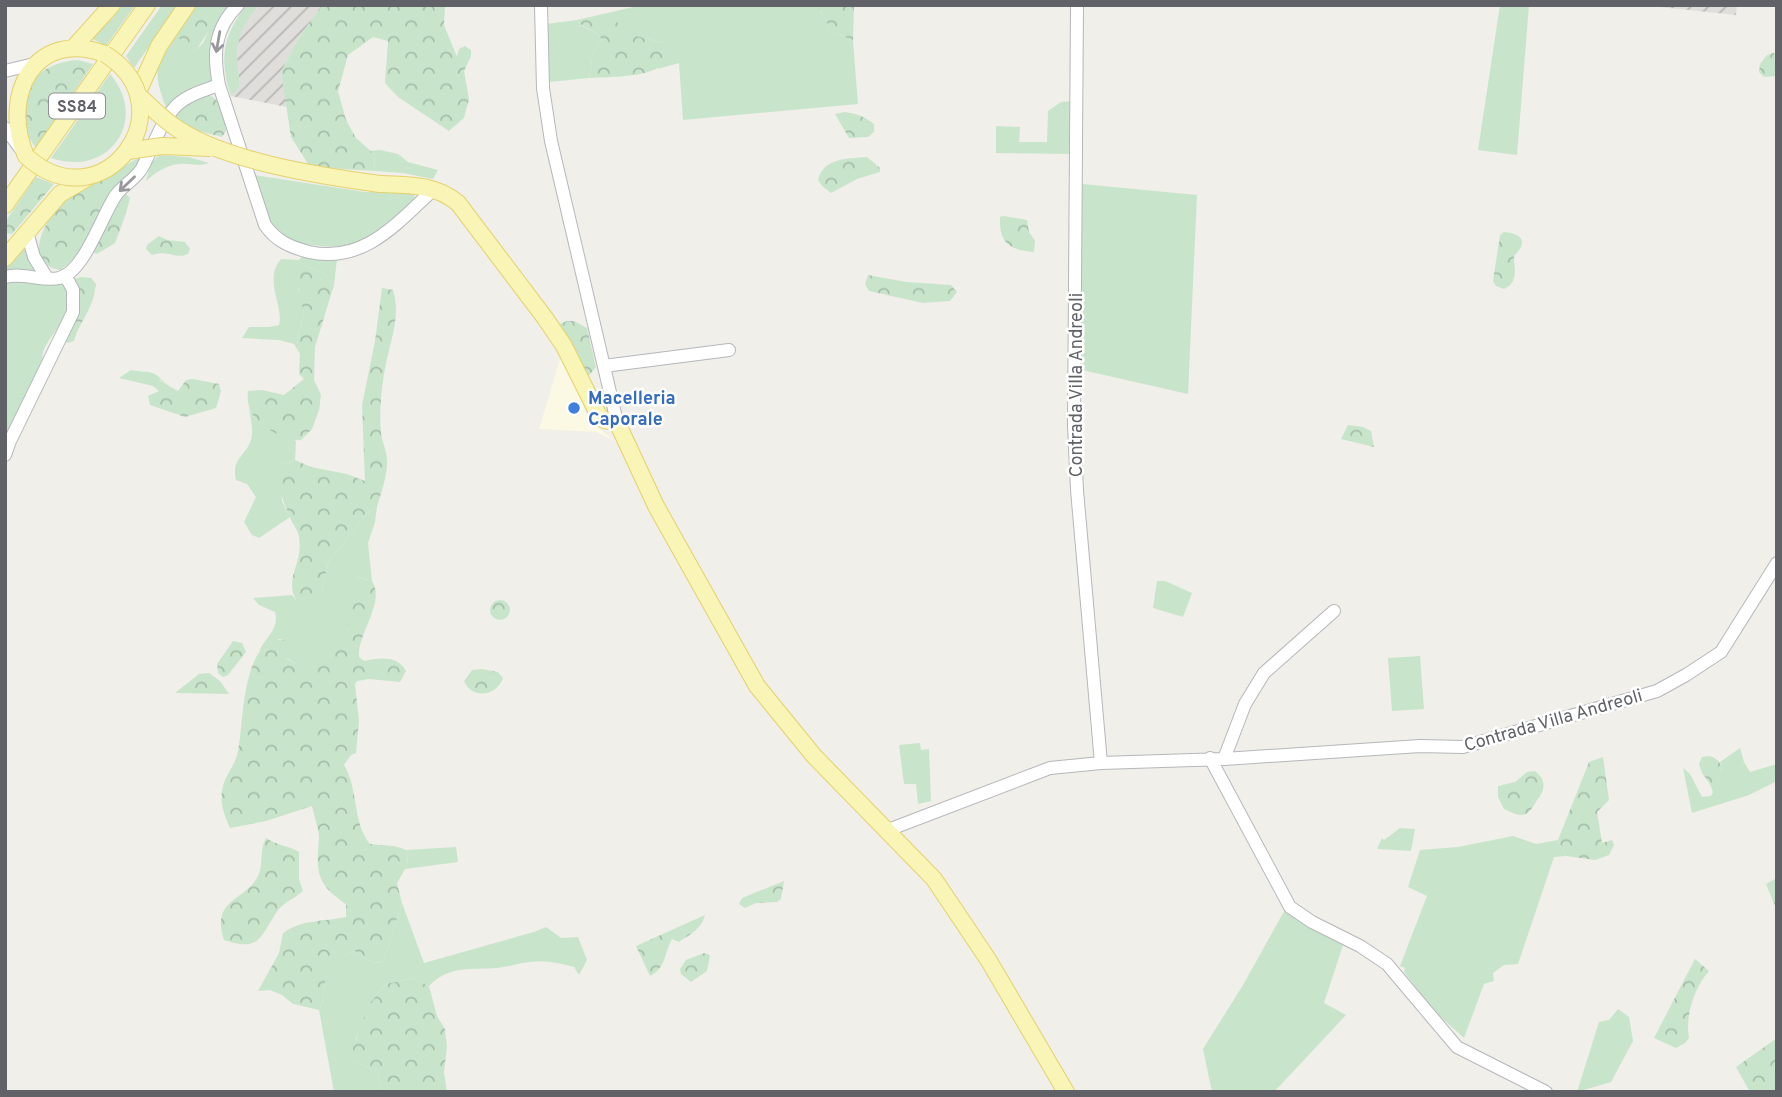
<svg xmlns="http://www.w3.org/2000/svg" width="1782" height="1097" viewBox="0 0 1782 1097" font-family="Overpass,sans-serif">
	<defs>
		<pattern id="industrial-furrows" width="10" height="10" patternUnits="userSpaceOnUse" patternTransform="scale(1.75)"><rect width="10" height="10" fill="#dfdedb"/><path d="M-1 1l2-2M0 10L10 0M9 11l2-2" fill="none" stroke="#b8b7b5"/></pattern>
		<pattern id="forest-crowns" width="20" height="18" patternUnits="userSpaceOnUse" patternTransform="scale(1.75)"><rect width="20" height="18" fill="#c8e5cb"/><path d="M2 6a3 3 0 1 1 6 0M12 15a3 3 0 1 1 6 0" fill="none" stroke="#a6bda9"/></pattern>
	</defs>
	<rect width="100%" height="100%" fill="#f0efe9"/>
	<path fill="#fbf8e3" d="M560 359 578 389 588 419 615 441 596 432 539 429Z"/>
	<path fill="url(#industrial-furrows)" d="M260 5H322L298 39 281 72 287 107 231 96 240 86 237 58 239 34 246 21Z
		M1641 5H1737L1736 15Z"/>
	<path fill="#c8e5cb" d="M123 5H135L106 46 91 38 113 18Z
		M162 5H178L134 68 126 56Z
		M195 5H229C208 31 215 53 211 83L167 110C150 67 157 64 178 25L194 52 203 43 208 32 191 9Z
		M247 5H260C233 34 236 49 240 86L231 96C219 60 222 35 247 5Z
		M641 5H817L827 22 830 34 837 33 853 41 858 104 683 120 679 63 658 69 663 43 637 36H616L612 12Z
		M1500 5H1529L1517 155 1478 150Z
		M577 20C583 31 597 29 602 40L593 54 589 78 549 82 546 24Z
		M110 74C150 121 108 178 51 158Z
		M1072 101V154L996 153V126L1020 127 1019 142H1047L1048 111 1061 102Z
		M380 150 398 154 408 162 438 170 433 179 403 173 375 171 374 154 370 151Z
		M159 155 188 157 209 163C198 167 190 163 179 164 166 165 155 173 146 181L151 163Z
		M254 175 365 192H408L414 195 415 199C380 232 362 252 311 245 296 244 282 239 272 227 264 216 259 188 254 175Z
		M1082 184 1197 195 1188 394 1082 370Z
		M23 240 36 268 33 271 5 272V263Z
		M303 255 337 259 334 285 322 272 304 266 298 289 302 297 304 314 297 339 300 354 294 344 279 340 242 338 249 327H269L279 325C284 306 263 280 281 259L299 260Z
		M5 280 65 281C83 321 36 337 43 364L5 442Z
		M131 370C153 374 151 368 167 385L160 380 158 383 159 391 153 386 119 378Z
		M249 407 253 417 296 441 295 460 280 464 282 501 290 517 259 538 252 535 244 522 256 497 247 484 236 480C231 459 245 457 251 440 254 431 250 416 249 407Z
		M377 507 375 522 368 543 372 581 358 577 349 599 347 632 339 641 328 644 307 668 294 663 287 658 285 640 279 639 259 651C266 637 280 628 275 612L259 605 253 598 292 595 300 605 321 592 329 561 369 511Z
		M1157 581H1165L1192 593 1183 617 1153 608Z
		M1420 656 1424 709 1392 711 1388 658Z
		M920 743 921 750 929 749 931 801 918 804 916 784H904L899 745Z
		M1740 748 1744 762 1750 772 1777 764V781L1749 795 1692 813 1683 768 1690 774 1702 797 1711 796 1713 792 1710 784H1717L1722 771 1720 762Z
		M1400 828 1415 829 1411 851 1377 849 1382 838 1384 840Z
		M1513 836 1536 844 1558 840 1566 856 1554 857 1518 964 1504 965 1493 973 1494 981 1484 984 1464 1038 1434 1011 1404 972 1405 968 1400 966 1427 896 1408 887 1420 850 1458 847Z
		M456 847 458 862 405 869 408 863 406 850Z
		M402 903 424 963 534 932 546 927 561 938 578 937 587 960 579 975 574 967C559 963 545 960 530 962 519 963 508 967 497 968 471 970 449 965 429 986L412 978 386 984 369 1004 366 1019 356 1038 354 1061 378 1073 381 1092H334L319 1010C325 1001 323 992 325 983 328 967 341 956 355 951L373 963 383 962Z
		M1287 906 1344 942 1324 1003 1346 1015 1274 1092H1212L1203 1049 1243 985Z
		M1618 1009 1629 1017 1633 1041 1611 1082 1577 1092 1599 1022 1609 1020Z"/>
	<path fill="url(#forest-crowns)" d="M322 5H445L444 25 457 57 459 49 465 46 471 50V56L464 71 469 99 464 118 449 131 398 97 385 83 388 41 373 37 348 55 338 91 346 120 356 138 374 154 375 171 310 167 291 137 281 72 298 39Z
		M817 5H854L853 41 837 33 830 35 827 22Z
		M191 9 202 12 207 21 208 32 195 52C171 35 174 31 191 9Z
		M612 12 619 26 616 36H637L663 43C683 80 609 76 589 78L593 54 602 40C597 29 583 30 577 20Z
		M1773 53 1777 54V76L1764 77 1759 72 1760 64 1767 55Z
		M78 60 93 64 36 148C5 107 27 63 78 60Z
		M202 94C221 94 224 115 226 131L222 137 191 129 173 116Z
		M845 112C857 114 864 116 874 124V132L868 137 849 138 835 114Z
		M145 155C126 183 87 257 59 270 18 261 50 213 67 196 76 187 90 185 101 179 116 171 130 162 145 155Z
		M867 157 880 168V172L857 179 831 193 822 186 818 180C824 157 847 159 867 157Z
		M36 177 54 184 12 234 5 233V222Z
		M126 194 130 198C127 212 120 230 115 243L97 254 91 251 120 195Z
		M1004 216 1027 220 1029 232 1035 241 1034 252C1010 250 999 244 1000 217Z
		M1504 232C1523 234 1528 242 1514 256 1514 269 1519 282 1504 289L1496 286 1493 281 1500 235Z
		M159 236 167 240 185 242 190 249 188 254C175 260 168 249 152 255L146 249 147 245Z
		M304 266 322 272 334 285 315 347 314 380 321 395 319 410 312 429 301 440C287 442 259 426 252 414 248 406 247 399 248 391L262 390 284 395 304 379 299 374 300 354 297 339 304 314 296 276Z
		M868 275 906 282 951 285 957 292 950 301 923 303 869 291 865 284Z
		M82 277 91 278 96 284C93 311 81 318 74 341L68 343 63 339 73 279Z
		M382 288 393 290C402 318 388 346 384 374 381 394 379 414 381 433 382 442 387 451 387 460 388 474 381 493 377 507L369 511 329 561 321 592 315 605H299C281 578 304 566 299 537 298 532 295 526 292 522 283 501 276 486 280 464L295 460 311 467 347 474 365 481 362 405 375 341Z
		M567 321H574L587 328 596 367 587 378 555 326Z
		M155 378 178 391 186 380 193 379 219 384 221 391 216 408 185 417 150 405 148 396 159 391Z
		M1348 425 1363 427 1371 431 1374 447 1341 439Z
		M357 577 372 581C386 602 357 634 359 657L364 661C380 658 397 655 406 671L400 682 369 679 357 681 355 684 359 721 356 753 351 755 344 765C359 790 352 822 370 844 383 846 393 844 406 850L408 864 397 883 402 903 383 962 373 963 355 951C341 956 328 968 325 983 323 992 325 1001 319 1010L293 1004 282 995 270 990 258 991 279 953 283 933C303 919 323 922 346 917V904C316 884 316 872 319 839 319 829 314 816 312 806L266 821 230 828C224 815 219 801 223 786 226 774 236 764 238 751 244 725 241 634 285 640L290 647 287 659 294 663 307 667 314 658 316 644C368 643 334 603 357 577Z
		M490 610a10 10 0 1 1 20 0a10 10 0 1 1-20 0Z
		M233 641 242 643 246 652 228 675 223 677 218 673 217 664Z
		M482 669 498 672 503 678C497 696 472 700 464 681L472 670Z
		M209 673 220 681 229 694 175 693 199 674Z
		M1709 756C1721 759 1723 767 1721 779L1717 784H1710L1702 773 1699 764 1702 757Z
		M1603 757 1609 800 1597 812 1602 843 1612 840 1614 845 1609 855 1595 860 1566 856 1558 840 1589 762Z
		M1535 771C1547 780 1545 790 1537 800 1534 805 1531 811 1526 814 1519 817 1511 812 1504 809L1498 797V786L1515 782 1527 772Z
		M266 838C277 846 288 845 299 852V879L303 891C295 898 281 904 276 913 260 938 259 952 224 940 210 899 246 901 258 876 264 864 259 850 266 838Z
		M1777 878V911L1766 884Z
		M784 881 781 899 777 902 756 903 745 908 739 904 742 898Z
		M705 915C702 929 690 934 679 942L672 939C664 954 666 968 650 976L636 946Z
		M704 953 710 955 707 971 691 982 681 974 680 969 686 960Z
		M1695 959 1709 971C1694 988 1685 1016 1689 1038L1685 1043 1676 1048 1654 1038Z
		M412 978 429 986 437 1016 445 1029 447 1047 444 1072 447 1092H381L378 1073 354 1061 353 1048 369 1004 386 984Z
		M1777 1038V1092H1750L1736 1067Z"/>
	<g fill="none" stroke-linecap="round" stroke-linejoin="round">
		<g stroke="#b5b7bb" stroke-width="14">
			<path id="minor" d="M238 5C214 29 213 54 219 85L265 225C276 241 290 247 309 252 364 264 397 223 434 189
				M541 5 543 88 551 141 617 422
				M1077 5 1074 425 1077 490 1101 763
				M5 71 30 65
				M5 128 20 148
				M27 232 34 257 47 278
				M5 277C24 272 42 282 59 278 84 273 102 215 116 195 123 185 136 179 142 168 153 148 160 123 176 106 187 95 205 90 219 85
				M604 366 729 350
				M5 455 10 441 73 312V290L65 275
				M1210 758 1290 907 1312 922 1360 946 1387 964 1457 1047 1546 1092
				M1224 759 1245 704 1264 673 1334 611
				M888 830 1050 768 1101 763 1224 759 1420 746 1463 747 1657 691 1686 675 1721 652 1777 563"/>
		</g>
		<g stroke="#e5d16d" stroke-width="18">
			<path id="major" d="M74 47 112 5
				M138 92 159 46 187 5
				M26 156C0 95 35 28 105 54
				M380 184C409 185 435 184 458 203L545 318 564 346 599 416 604 420 617 422 656 506 757 686 814 756 934 879 989 961 1066 1092
				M5 205 147 5
				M5 258 60 194 89 177"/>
		</g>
		<use href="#minor" stroke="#fff" stroke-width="12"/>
		<use href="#major" stroke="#f8f5b6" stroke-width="16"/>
		<g stroke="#e5d16d" stroke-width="18" stroke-linecap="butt">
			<path id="major-bridge" d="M139 96C150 106 160 116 172 125 221 161 320 176 380 184
				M128 151 162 146 211 148
				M26 156C102 226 191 108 105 54"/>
		</g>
		<use href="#major-bridge" stroke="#f8f5b6" stroke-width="16"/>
	</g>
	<defs><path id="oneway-shaft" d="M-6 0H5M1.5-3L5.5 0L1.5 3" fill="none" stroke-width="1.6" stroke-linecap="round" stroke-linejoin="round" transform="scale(1.75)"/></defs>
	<g stroke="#98999c">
		<use href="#oneway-shaft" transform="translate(218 42) rotate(100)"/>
		<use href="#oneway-shaft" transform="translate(127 184) rotate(136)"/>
	</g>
	<circle fill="#3f7fe0" stroke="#fff" stroke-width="2.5" cx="574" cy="408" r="7"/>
	<g text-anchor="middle" stroke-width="5" stroke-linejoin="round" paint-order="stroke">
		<rect fill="#fff" stroke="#909195" stroke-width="2" x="49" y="93.5" width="56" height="25" rx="5"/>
		<g font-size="16" font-weight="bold" fill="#606267">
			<text x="77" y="112">SS84</text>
		</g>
		<g font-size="18" fill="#606267" stroke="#fff">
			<text transform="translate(1076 385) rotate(-90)" y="6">Contrada Villa Andreoli</text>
			<text transform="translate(1553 720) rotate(-16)" y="6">Contrada Villa Andreoli</text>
		</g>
		<g font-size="18" font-weight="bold" fill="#366cbe" stroke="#fff" text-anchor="start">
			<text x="588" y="404">Macelleria<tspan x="588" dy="21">Caporale</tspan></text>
		</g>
	</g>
	<rect width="1782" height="1097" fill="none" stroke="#606267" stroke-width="14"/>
</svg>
